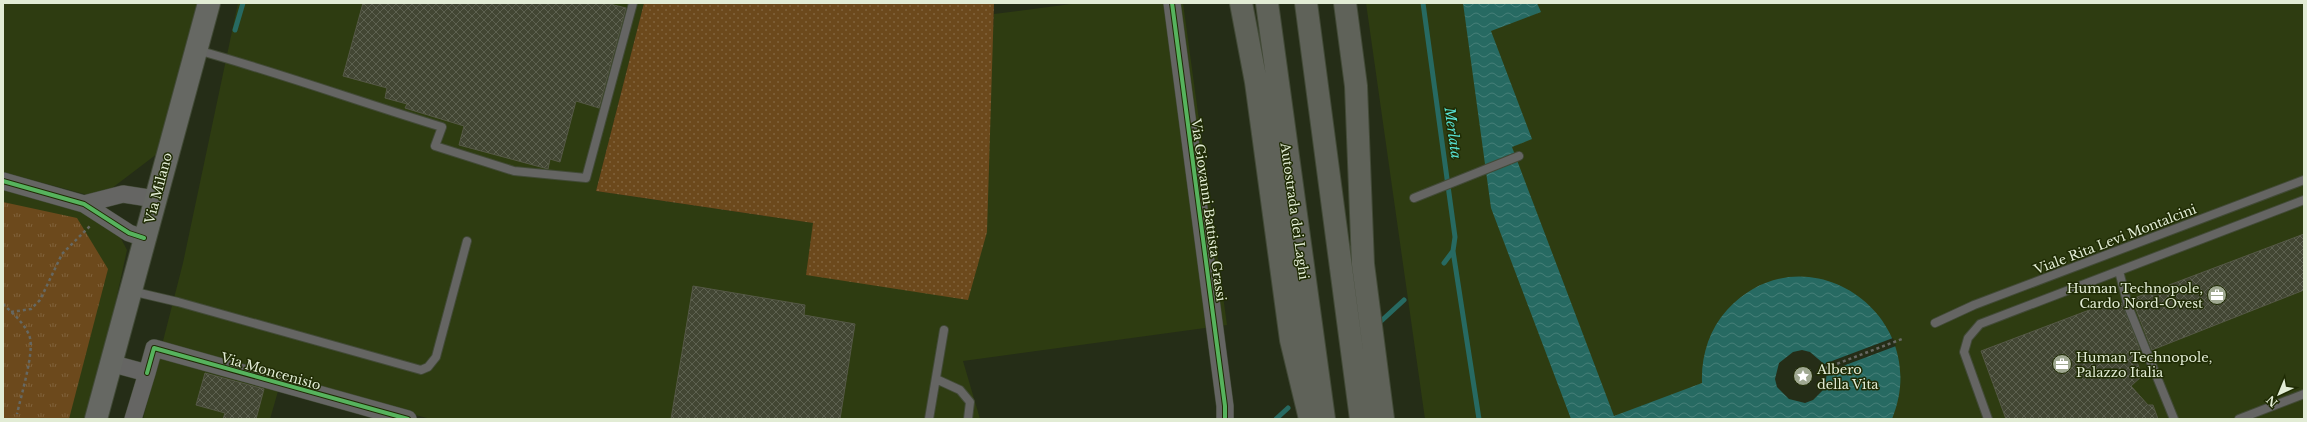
<svg xmlns="http://www.w3.org/2000/svg" width="2307" height="422" viewBox="0 0 2307 422" font-family="'Libre Baskerville',serif">
	<defs>
		<pattern id="grass-dots" width="8" height="8" patternUnits="userSpaceOnUse"><rect width="8" height="8" fill="#6c491c"/><path d="M2 2h.1M6 6h.1" fill="none" stroke="#81633c" stroke-width="1.8" stroke-linecap="round"/></pattern>
		<pattern id="park-tufts" width="24" height="20" patternUnits="userSpaceOnUse"><rect width="24" height="20" fill="#6c491c"/><path d="M3 7l-1-3M5 7V3M7 7l1-3M15 17l-1-3M17 17v-4M19 17l1-3" fill="none" stroke="#81633c"/></pattern>
		<pattern id="water-waves" width="16" height="10" patternUnits="userSpaceOnUse"><rect width="16" height="10" fill="#276a62"/><path d="M0 5q4-4 8 0t8 0" fill="none" stroke="#467f78"/></pattern>
		<pattern id="building-cross-hatch" width="8" height="8" patternUnits="userSpaceOnUse"><rect width="8" height="8" fill="#424633"/><path d="M0 0l8 8M0 8l8-8" fill="none" stroke="#5d6150"/></pattern>
	</defs>
	<rect width="100%" height="100%" fill="#252d17"/>
	<path fill="#2e3c11" d="M3 3H208L170 144 99 198 3 172Z
		M238 3H644L596 191 814 223 806 275 991 58 994 14 1079 3H1183L1227 325 963 361 980 419H431L281 381 270 419H143L183 263Z
		M1366 3H2304V419H1425Z
		M3 178 115 227 127 250 90 419H3Z"/>
	<path fill="url(#grass-dots)" d="M644 3H994L987 232 968 300 806 275 813 223 596 191Z"/>
	<path fill="url(#park-tufts)" d="M3 202 77 218 108 269 69 419H3Z"/>
	<path fill="url(#water-waves)" d="M1463 3H1537L1541 12 1491 31 1532 139 1512 147 1614 416 1702 383C1701 356 1709 330 1727 310 1804 226 1935 314 1892 419H1571L1491 208Z"/>
	<path fill="#252d17" d="M1893 338 1896 346 1827 372 1825 388 1813 400 1805 403 1789 399 1777 387 1775 379 1779 363 1793 352 1802 350 1810 352 1824 364Z"/>
	<g fill="none" stroke-linecap="round" stroke-linejoin="round">
		<path stroke="#276a62" stroke-width="5" d="M1423 3 1455 237 1453 251 1444 263
			M235 30 243 3
			M1453 251 1479 419
			M1379 323 1404 300
			M1276 419 1288 408"/>
	</g>
	<path fill="url(#building-cross-hatch)" stroke="#555846" d="M363 3H606L626 8 599 108 576 101 560 162 550 159 548 169 459 145 464 126 405 108 407 104 385 98 387 88 343 76Z
		M2304 234V290L2152 350 2132 299Z
		M693 286 805 305 804 315 855 324 840 419H671Z
		M2113 301 2115 306 2122 303 2141 353 2135 356 2142 376 2131 386 2148 405H2153L2158 419H2006L1981 351Z
		M205 373 264 389 256 419H223L225 413 196 405Z"/>
	<g fill="none" stroke-linecap="round" stroke-linejoin="round">
		<g stroke="#424a37" stroke-width="10">
			<path id="service" d="M197 50C280 73 360 102 442 127L435 146 514 171 586 178 633 3
				M1414 198 1519 156
				M2119 271 2128 306 2174 419
				M131 291 178 302 421 370 428 367 436 357 467 241
				M1935 323 1974 305 2304 180
				M936 379 960 390 970 402 968 419
				M929 419 944 330
				M1988 419 1964 352 1968 338 1980 324 2304 200
				M2239 419 2304 394"/>
		</g>
		<g stroke="#424a37" stroke-width="18">
			<path id="minor" d="M1172 3 1225 406V419
				M3 181 84 204 129 233 144 238
				M84 204 123 194 155 199
				M110 363 147 373 133 419
				M147 373 154 348 408 419"/>
		</g>
		<g stroke="#424a37" stroke-width="24">
			<path id="secondary" d="M96 419 209 3"/>
		</g>
		<g stroke="#424a37" stroke-width="24">
			<path id="motorway" d="M1241 3 1256 82 1291 340 1310 419
				M1267 3 1324 419
				M1306 3 1361 419
				M1345 3 1356 86 1363 264 1383 419"/>
		</g>
		<path stroke="#666862" stroke-width="2.5" stroke-dasharray="3 3" stroke-linecap="butt" d="M3 304C12 313 26 324 30 338 34 353 21 396 17 414
			M11 312 31 309 40 300 62 254 90 226
			M1826 368 1902 339"/>
		<use href="#service" stroke="#656563" stroke-width="8"/>
		<use href="#minor" stroke="#656563" stroke-width="17"/>
		<use href="#secondary" stroke="#666863" stroke-width="22"/>
		<use href="#motorway" stroke="#5f6259" stroke-width="22"/>
		<g stroke="#1f2b04" stroke-width="6">
			<path id="cycleway" d="M1172 3 1225 406V419
				M3 181 84 204 129 233 144 238
				M147 373 154 348 408 419"/>
		</g>
		<use href="#cycleway" stroke="#56b35d" stroke-width="4"/>
	</g>
	<defs>
		<g id="office-disc" transform="scale(1)"><circle r="9.5" fill="#a0a992" stroke="#1f2b04"/><path d="M-6-3h4V-5.5h4V-3h4V5H-6ZM-1-4.5V-3h2v-1.5ZM-6 0V1H6V0Z" fill="#fff"/></g>
		<g id="sight-disc" transform="scale(1)"><circle r="9.5" fill="#a0a992" stroke="#1f2b04"/><path d="M0-6L1.8-2.2L6-1.7L2.9 1.2L3.7 5.4L0 3.3L-3.7 5.4L-2.9 1.2L-6-1.7L-1.8-2.2Z" fill="#fff"/></g>
	</defs>
	<g fill-rule="evenodd">
		<use href="#office-disc" x="2217" y="295"/>
		<use href="#office-disc" x="2062" y="364"/>
		<use href="#sight-disc" x="1803" y="376"/>
	</g>
	<g text-anchor="middle" stroke-width="3" stroke-linejoin="round" paint-order="stroke">
		<g font-size="13" fill="#e2ecd5" stroke="#1f2b04">
			<text transform="translate(158 188) rotate(-75)" y="5">Via Milano</text>
			<text transform="translate(1209 210) rotate(82)" y="5">Via Giovanni Battista Grassi</text>
			<text transform="translate(1295 211) rotate(82)" y="5">Autostrada dei Laghi</text>
			<text transform="translate(2115 239) rotate(-21)" y="5">Viale Rita Levi Montalcini</text>
			<text transform="translate(271 371) rotate(16)" y="5">Via Moncenisio</text>
		</g>
		<g font-size="13" fill="#e2ecd5" stroke="#1f2b04" text-anchor="start">
			<text x="2203" y="293" text-anchor="end">Human Technopole,<tspan x="2203" dy="15">Cardo Nord-Ovest</tspan></text>
			<text x="2076" y="362">Human Technopole,<tspan x="2076" dy="15">Palazzo Italia</tspan></text>
			<text x="1817" y="374">Albero<tspan x="1817" dy="15">della Vita</tspan></text>
		</g>
		<g font-size="14" font-style="italic" fill="#58e3d5" stroke="#1f2b04">
			<text transform="translate(1453 133) rotate(82)" y="5">Merlata</text>
		</g>
	</g>
	<rect width="2307" height="422" fill="none" stroke="#e2ecd5" stroke-width="8"/>
	<g transform="translate(2279 394) rotate(224)" stroke="#1f2b04" stroke-width="3" paint-order="stroke">
	<path d="M0-3L7 15L0 10L-7 15Z" fill="#e2ecd5"/>
	<text y="-6" font-size="11" font-weight="bold" text-anchor="middle" fill="#e2ecd5">N</text>
	</g>
</svg>
